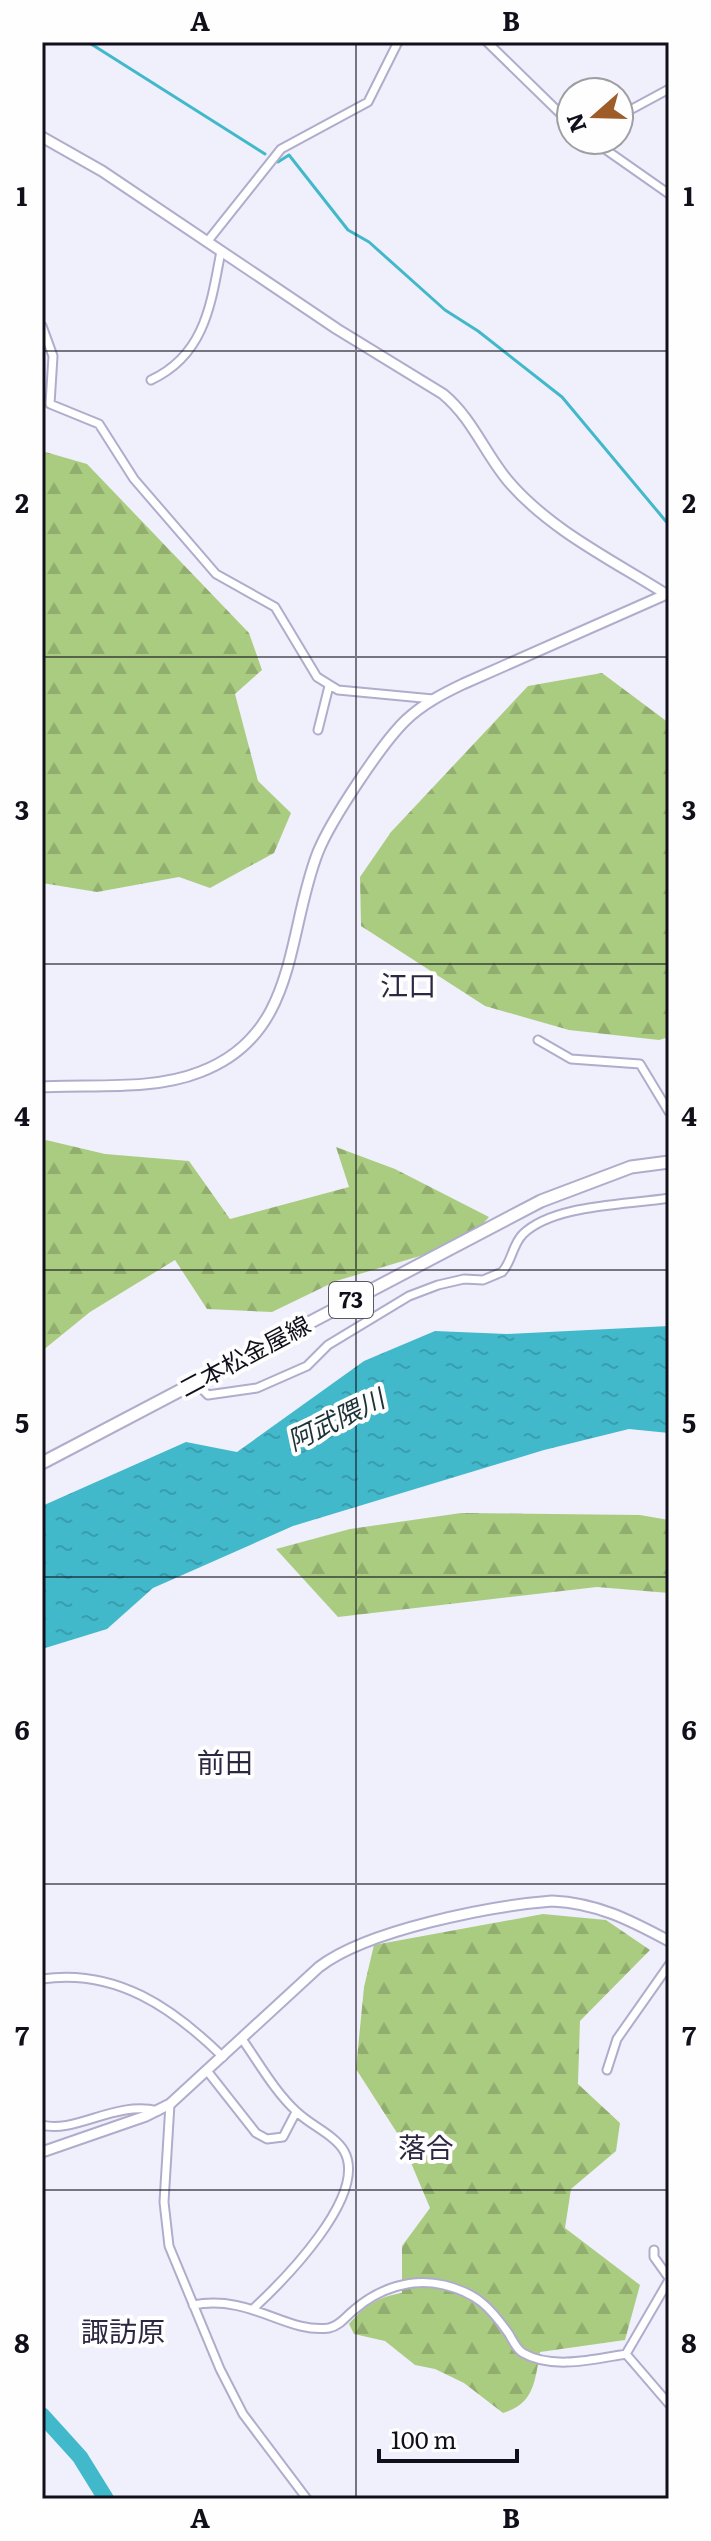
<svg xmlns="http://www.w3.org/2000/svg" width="711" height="2541" viewBox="0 0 711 2541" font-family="Literata,'Noto Sans JP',serif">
	<defs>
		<pattern id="forest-firs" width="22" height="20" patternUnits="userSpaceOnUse" patternTransform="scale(2)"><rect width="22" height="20" fill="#aacc81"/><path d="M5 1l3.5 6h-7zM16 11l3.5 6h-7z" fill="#91ae6f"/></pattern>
		<pattern id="water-ripples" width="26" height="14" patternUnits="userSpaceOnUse" patternTransform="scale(2)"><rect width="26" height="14" fill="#41b9cb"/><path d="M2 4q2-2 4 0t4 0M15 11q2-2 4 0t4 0" fill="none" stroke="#389eae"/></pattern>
	</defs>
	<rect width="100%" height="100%" fill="#f0effc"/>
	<path fill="url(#forest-firs)" d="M42 451 87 464 249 633 262 670 235 694 258 781 291 813 274 853 210 888 179 877 97 892 42 883Z
		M602 673 669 723V1037L659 1040 569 1030 485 1006 361 926 360 877 391 832 528 686Z
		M46 1140 105 1154 189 1161 230 1219 349 1187 336 1147 395 1169 489 1217 467 1242 336 1281 272 1312 207 1309 175 1260 90 1312 42 1351V1143Z
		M461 1513 640 1515 669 1520V1593L597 1587 338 1617 276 1549 350 1529Z
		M543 1914 606 1920 650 1950 580 2021 578 2084 620 2123 616 2151 571 2189 565 2228 640 2285 625 2340 540 2352C535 2381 534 2404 503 2413L464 2383 435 2369 415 2365 385 2341 354 2334 349 2324C365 2305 378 2297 402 2293V2246L430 2208 401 2139 356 2069 364 1987 374 1945Z"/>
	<path fill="url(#water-ripples)" d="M669 1326V1433L629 1429 544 1450 293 1526 153 1588 107 1629 42 1649V1506L186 1442 237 1452 364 1361 435 1331 507 1334Z"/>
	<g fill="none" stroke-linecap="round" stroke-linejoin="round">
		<path stroke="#41b9cb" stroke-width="3" d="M88 42 265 154
			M278 162 289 155 348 230 369 242 445 310 478 331 562 397 669 525"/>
		<path stroke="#41b9cb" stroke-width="16" d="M42 2415 80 2457 106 2499"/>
		<g stroke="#b0accc" stroke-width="11">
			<path id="minor" d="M487 42 571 124
				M619 116 669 89
				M592 140 669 194
				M207 242 281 149 368 102 398 42
				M42 326 53 356 50 404 99 424 134 479 216 574 275 607 317 677 338 690 433 699
				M151 380C205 355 211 304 221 251
				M318 730 329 686
				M538 1040 571 1059 640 1064 669 1112
				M196 1383 208 1395 257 1388 307 1366 328 1345 409 1296 438 1285 464 1279 483 1280 502 1272C512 1262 512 1245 523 1234 554 1204 627 1205 669 1198
				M42 1979C116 1968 173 2008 223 2057
				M242 2039C259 2063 275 2092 297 2112 310 2125 335 2135 344 2151 369 2195 283 2281 254 2308
				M607 2070 617 2039 669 1965
				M208 2072 256 2133 267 2139 283 2137 296 2112
				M170 2104 164 2202 169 2246 220 2369 243 2414 307 2499
				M42 2125C75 2134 116 2100 158 2111
				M654 2250V2257L669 2278
				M669 2280 626 2354 669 2404
				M193 2305C251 2294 286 2334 329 2328 340 2326 346 2316 354 2310 378 2289 411 2277 444 2285 477 2293 490 2307 509 2334 513 2341 517 2350 523 2353 552 2370 595 2359 626 2354"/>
		</g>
		<g stroke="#b0accc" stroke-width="13">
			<path id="tertiary" d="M42 137 102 171 337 329 443 394C473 419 485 454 509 482 551 531 616 562 669 596
				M42 1087C92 1084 152 1091 200 1072 299 1035 286 933 318 852 331 820 382 743 406 720 423 704 442 694 463 684L669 593
				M42 2152 146 2116 170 2104 319 1967C367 1930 490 1906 552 1901 597 1903 630 1920 669 1941"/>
		</g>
		<g stroke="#b0accc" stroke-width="15">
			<path id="primary" d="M42 1463 541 1201 631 1167 669 1162"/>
		</g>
		<use href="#minor" stroke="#fff" stroke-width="7"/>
		<use href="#tertiary" stroke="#fff" stroke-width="9"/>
		<use href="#primary" stroke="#fff" stroke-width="11"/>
	</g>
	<path fill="none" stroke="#110f1a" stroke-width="2" stroke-opacity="0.55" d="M356 42V2499M42 351H669M42 657H669M42 964H669M42 1270H669M42 1577H669M42 1884H669M42 2190H669"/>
	<g text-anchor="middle" stroke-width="8" stroke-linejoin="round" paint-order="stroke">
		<rect fill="#fefefe" stroke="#58575e" stroke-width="2" x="329" y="1282" width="44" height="36" rx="6"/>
		<g font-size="22" font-weight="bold" fill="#110f1a">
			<text x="351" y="1308">73</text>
		</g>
		<g font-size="24" fill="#110f1a" stroke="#fefefe">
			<text transform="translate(245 1357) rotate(-28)" y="8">二本松金屋線</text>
		</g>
		<g font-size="26" font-style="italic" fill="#1d3236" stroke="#fefefe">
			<text transform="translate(336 1420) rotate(-26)" y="9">阿武隈川</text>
		</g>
		<g font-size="28" fill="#2c2841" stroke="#fefefe">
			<text x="408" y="996">江口</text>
			<text x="225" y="1773">前田</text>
			<text x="426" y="2158">落合</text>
			<text x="123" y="2342">諏訪原</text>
		</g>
	</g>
	<rect width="711" height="2541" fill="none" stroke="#fefefe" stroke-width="88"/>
	<g transform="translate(595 116) rotate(250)"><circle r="38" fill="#fefefe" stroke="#9f9ea3" stroke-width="2"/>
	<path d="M0-6L14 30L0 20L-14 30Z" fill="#9e5c29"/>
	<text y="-12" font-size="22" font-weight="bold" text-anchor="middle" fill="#110f1a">N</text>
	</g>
	<path d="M379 2449v12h138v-12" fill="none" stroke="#110f1a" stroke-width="4"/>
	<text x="391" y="2449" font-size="24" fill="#110f1a" stroke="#fefefe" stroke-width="6" paint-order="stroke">100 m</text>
	<rect x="44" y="44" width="623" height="2453" fill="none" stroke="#110f1a" stroke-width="3"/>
	<g font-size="26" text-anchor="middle" font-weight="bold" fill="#110f1a">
		<text x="200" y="31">A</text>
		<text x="511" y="31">B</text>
		<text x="22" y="206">1</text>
		<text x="689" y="206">1</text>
		<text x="22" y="513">2</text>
		<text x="689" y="513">2</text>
		<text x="22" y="820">3</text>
		<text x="689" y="820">3</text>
		<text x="22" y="1126">4</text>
		<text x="689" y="1126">4</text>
		<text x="22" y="1433">5</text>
		<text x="689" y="1433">5</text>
		<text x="22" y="1740">6</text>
		<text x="689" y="1740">6</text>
		<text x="22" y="2046">7</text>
		<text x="689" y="2046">7</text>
		<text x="22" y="2353">8</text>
		<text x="689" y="2353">8</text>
		<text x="200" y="2528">A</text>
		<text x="511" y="2528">B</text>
	</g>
</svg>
